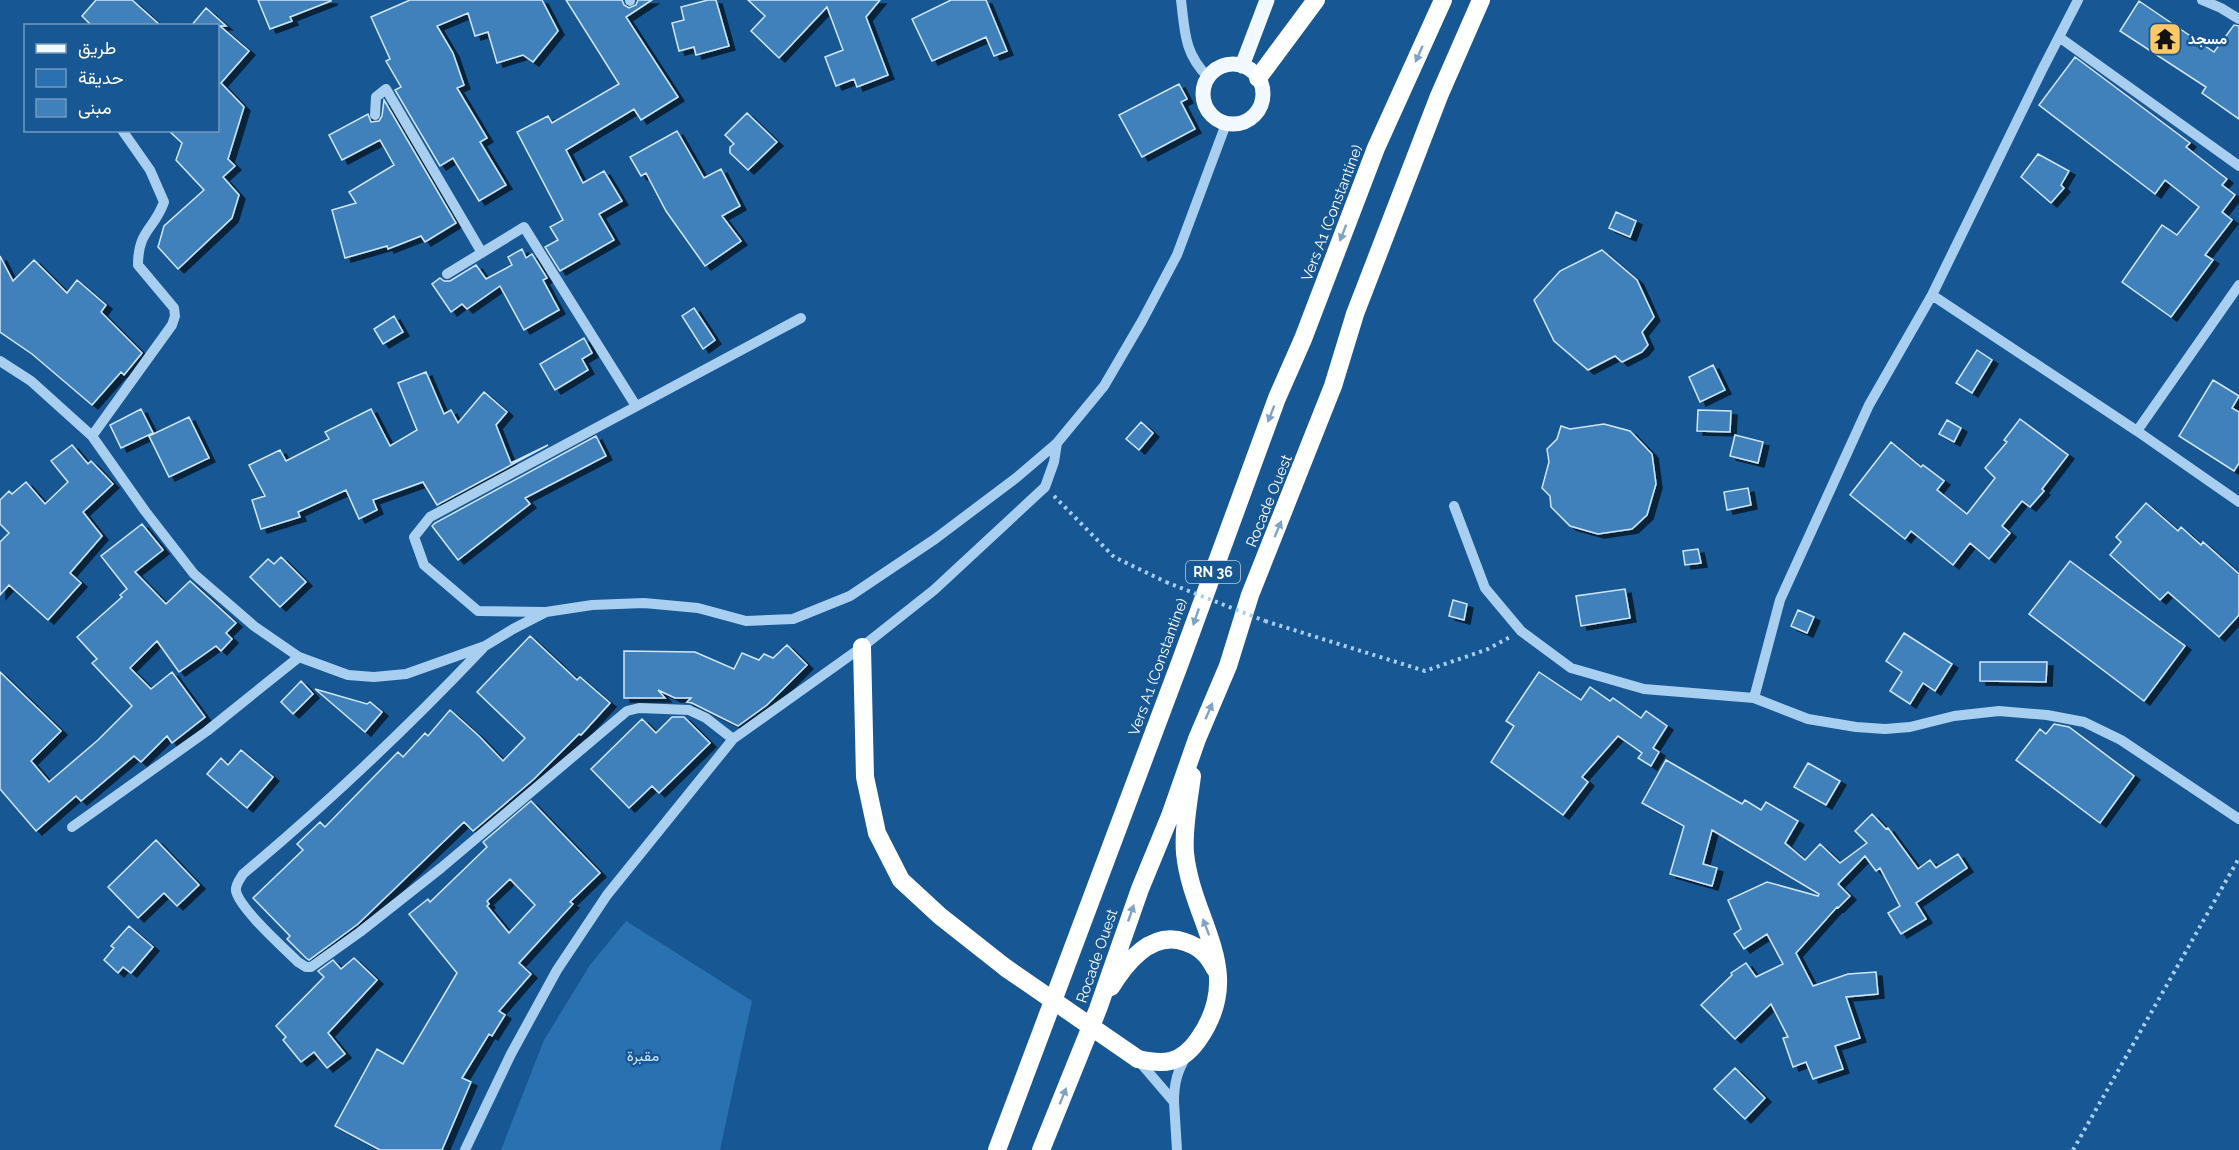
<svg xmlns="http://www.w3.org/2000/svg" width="2239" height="1150" viewBox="0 0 2239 1150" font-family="Raleway,Vazirmatn,sans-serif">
	<defs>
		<filter id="shadow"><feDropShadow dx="6" dy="4" stdDeviation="0" flood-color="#0009"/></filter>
	</defs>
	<rect width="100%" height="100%" fill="#175794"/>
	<path fill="#2a71b2" d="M626 921 752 1001 720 1150H501L544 1040 590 965Z"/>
	<path fill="#4080bb" stroke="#cfe6fb" stroke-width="1.5" fill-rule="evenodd" filter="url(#shadow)" d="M96 0H132L161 26H92L82 16Z
		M258 0H331V1L290 17 292 21 270 29Z
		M410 0H542L558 31 533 62 523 55 497 63 488 32 475 36 468 13 437 26 453 53 464 85 457 88 487 138 480 142 506 185 479 201 453 158 440 166 395 90 401 87 386 61 390 59 371 17Z
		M566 0H622L624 5 629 8 636 5 638 0H652L626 17 678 97 641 120 634 109 566 150 583 183 604 171 622 201 599 214 614 240 560 271 545 247 558 240 550 227 563 220 517 132 548 116 552 123 619 84Z
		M708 0H716L729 46 696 55 694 47 679 51 672 23 684 20 681 7Z
		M748 0H880L866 17 888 75 857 87 854 79 836 86 825 57 843 50 827 7 779 58 751 31 765 16Z
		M951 0H986L1007 51 994 56 986 37 932 61 912 19Z
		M2139 1 2214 52 2234 25 2239 26V119L2202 93 2206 87 2120 31Z
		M206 8 226 26H220L249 51 221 83 244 107 228 159 235 166 223 177 239 195 232 218 178 269 158 247 164 226 204 190 176 160 182 143 168 130H218V26H191Z
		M2075 57 2190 143 2186 147 2227 179 2222 185 2235 195 2222 212 2232 220 2205 255 2213 260 2171 317 2122 282 2162 225 2177 235 2199 207 2165 180 2155 194 2039 105Z
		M1179 84 1187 99 1181 102 1195 129 1142 157 1119 115Z
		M384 100 456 223 425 242 421 236 388 249 387 246 345 258 332 210 356 203 349 192 394 165 380 140 342 160 329 135 368 114 371 122 379 121 382 116Z
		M747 113 777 142 748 170 730 153V147L734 144 725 135Z
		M677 131 704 178 721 169 740 206 722 216 741 241 705 266 666 211 646 173 641 176 630 157Z
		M2038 154 2069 171 2061 185 2064 188 2051 203 2021 177Z
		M1616 212 1636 221 1630 237 1609 228Z
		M522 249 526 258 532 254 547 278 543 280 559 310 524 330 500 286 467 309 462 304 451 312 432 284 440 278 444 281H450L476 265 486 279 512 265 508 257Z
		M1602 250 1637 280 1654 317 1642 332 1648 345 1642 352 1622 362 1615 356 1588 370 1554 341 1534 300 1560 271Z
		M0 256 13 281 34 260 67 293 77 280 106 305 101 312 142 353 124 375 121 372 92 405 32 354 0 332Z
		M694 308 715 340 703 349 682 316Z
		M394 316 403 332 383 344 374 329Z
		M584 338 592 353 582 359 588 370 555 390 540 364Z
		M1977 350 1992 360 1972 393 1956 383Z
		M1713 365 1725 390 1700 402 1689 377Z
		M426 372 444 414 451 410 458 423 484 392 507 412 496 425 511 463 548 445 437 505 423 482 373 500 377 510 359 519 346 490 298 512 300 517 261 529 252 500 265 496 249 465 280 450 286 461 329 439 325 432 371 409 390 446 417 430 398 383Z
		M2213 380 2239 396 2232 408 2239 412V463L2234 471 2179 436Z
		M141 409 153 433 121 448 110 425Z
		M1698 410 1731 411 1730 432 1697 431Z
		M189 417 209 458 169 477 149 436Z
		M2020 419 2068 455 2042 489 2044 491 2030 507 2022 501 2002 526 2010 533 1989 559 1970 543 1953 565 1911 531 1905 539 1850 495 1891 442 1921 467 1923 465 1944 481 1937 490 1967 514 1995 478 1985 468 2007 442 2004 440Z
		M1947 420 1961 428 1954 442 1939 434Z
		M1141 422 1153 433 1139 450 1126 439Z
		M1604 424 1630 431 1652 454 1656 484 1647 515 1632 529 1598 534 1570 526 1551 507 1550 496 1542 488 1549 462 1547 449 1557 439 1561 426 1570 429Z
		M1735 435 1763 442 1758 463 1730 456Z
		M596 436 606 456 525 498 530 504 458 560 432 526 435 523Z
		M72 445 88 464 91 461 113 484 83 512 102 536 70 573 81 583 48 620 9 585 0 595V542L9 533 0 524V500L9 491 12 494 26 482 45 504 68 482 51 461Z
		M1748 488 1751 505 1727 510 1724 492Z
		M2146 503 2178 531 2181 527 2201 545 2203 542 2239 574V615L2219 637 2168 592 2160 600 2110 555 2121 542 2116 537Z
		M142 524 163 550 135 572 166 604 190 581 236 623 226 633 232 639 221 651 216 646 179 672 157 641 130 668 151 689 172 672 205 717 172 743 167 736 141 762 134 756 81 801 76 796 36 831 0 789V672L61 731 31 761 49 782 98 740 132 706 92 663 97 659 77 637 122 597 120 595 127 589 101 556Z
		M1698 549 1701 563 1685 565 1683 551Z
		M281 557 306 582 280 607 250 577 268 559 274 564Z
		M2070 561 2185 646 2144 701 2029 614Z
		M1625 589 1630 618 1581 626 1576 596Z
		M1453 600 1467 604 1464 620 1449 616Z
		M1798 610 1814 617 1807 633 1791 626Z
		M1904 633 1952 664 1935 691 1923 683 1910 704 1890 691 1902 672 1886 661Z
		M530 636 577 680 580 677 610 703 581 735 579 734 534 779 473 831 464 822 358 924 309 960 306 958 287 939 290 936 253 898 303 850 297 844 320 822 325 827 398 752 403 757 425 733 428 736 450 710 479 736 503 761 525 738 477 692Z
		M787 645 807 665 767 705 738 726 692 703 687 702 691 698H675L658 690 665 698H624V651L695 652 734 669 742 653 759 660 764 654 773 658Z
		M1980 662H2047L2046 682 1980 681Z
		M1539 672 1581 700 1590 687 1610 701 1613 698 1641 718 1646 711 1667 726 1653 748 1659 752 1651 766 1638 758 1642 753 1618 736 1582 777 1588 782 1563 815 1491 762 1514 726 1506 721Z
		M301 681 313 694 293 714 281 702Z
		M315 689 367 704 370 702 382 712 365 732Z
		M672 717H684L710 743 659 793 652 786 629 808 591 769 642 719 656 733Z
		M2054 724 2069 727 2134 776 2100 823 2016 760 2040 729 2046 734Z
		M241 750 273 777 247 808 207 774 221 758 228 765Z
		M1666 760 1742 804 1745 800 1761 810 1766 802 1798 821 1785 843 1805 860 1820 844 1840 863 1867 843 1855 831 1872 814 1886 829 1888 828 1918 869 1930 860 1936 868 1958 854 1967 868 1916 903 1926 919 1901 934 1888 913 1900 906 1880 868 1876 871 1865 856 1838 884 1850 896 1838 908 1837 907 1796 953 1813 986 1848 974 1876 972 1878 994 1846 997 1860 1038 1835 1046 1843 1069 1813 1079 1806 1062 1793 1067 1783 1038 1788 1037 1771 1004 1735 1039 1701 1005 1732 975 1731 973 1746 963 1756 977 1783 964 1767 934 1744 949 1734 934 1741 929 1728 900 1767 882 1818 896 1819 894 1712 830 1703 864 1717 868 1712 886 1670 874 1684 826 1642 803Z
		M1808 763 1840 781 1826 805 1794 787Z
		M531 801 600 873 570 902 573 904 519 963 531 974 499 1011 505 1015 492 1036 489 1034 462 1078 471 1082 442 1150H380L335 1126 377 1049 403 1064 457 973 409 914 428 899 430 902 487 847 483 842ZM510 879 535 905 509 933 487 906 489 904 487 901Z
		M156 840 199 885 177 906 164 893 138 918 108 887Z
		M129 926 153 947 131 973 123 967 118 973 104 960 114 948 111 946Z
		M354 958 377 980 328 1033 345 1054 327 1068 314 1052 301 1062 283 1040 286 1037 276 1026 324 977 318 971 333 960 341 969Z
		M1735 1068 1765 1098 1745 1119 1714 1089Z"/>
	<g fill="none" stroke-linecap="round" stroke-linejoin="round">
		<path stroke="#a8cef0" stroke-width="4" stroke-dasharray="3 4.5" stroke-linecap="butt" d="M1054 496 1114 557 1166 582
			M1265 621 1425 671 1488 649 1510 637
			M2073 1150 2239 858"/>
		<path stroke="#a8cef0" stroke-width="10" d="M630 0V1
			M1181 0C1185 32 1184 53 1208 77
			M2202 0 2221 8 2239 19
			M2059 37 2239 166
			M375 115 376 97 386 89 482 253
			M447 274 524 227 636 406
			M1932 295 2137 431 2239 502
			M0 361 31 381 92 436 145 511 194 574 254 626 299 657 348 675 374 677 406 674 485 646 513 629 546 612 592 605 644 603 698 608 746 621 793 619 850 596 935 539 1016 478 1057 443
			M2137 431 2239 285
			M92 436 172 325 175 316 174 308 138 265C138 230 154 230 164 202L150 170 122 130
			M1454 506 1485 588 1521 631 1571 668 1644 689 1754 698 1808 719 1856 727 1885 729 1910 727 1954 716 1999 711 2047 715 2084 722 2121 740 2239 819
			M545 612 478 611 424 565 414 537 430 517 801 318
			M483 648C407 728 328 803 243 874 240 879 235 885 236 891 240 909 284 948 298 962L306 967H311L360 932 441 868 627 711 639 708 689 710 706 718 733 739
			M1754 698 1780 600 1869 405 1932 295 2042 70 2078 0
			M72 827 207 731 299 657
			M1138 1060 1174 1102 1177 1150
			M1174 1102C1174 1084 1177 1071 1187 1055
			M465 1150 511 1054 557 970 607 895 733 739 862 647 934 590 1045 487 1054 462 1057 443 1104 386 1142 321 1177 255 1226 124"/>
		<path stroke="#f1f8ff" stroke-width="15" d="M1203 94a30 30 0 1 1 60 0a30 30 0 1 1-60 0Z
			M1242 66 1267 0"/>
		<path stroke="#fff" stroke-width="18" d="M1258 78 1316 0
			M862 647 865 777 877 833 901 880 940 916 1006 968
			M1111 987C1127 961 1152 930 1185 942 1200 947 1208 955 1215 969
			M1138 1059C1164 1065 1181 1064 1198 1040 1247 971 1192 923 1185 853 1183 828 1189 800 1192 776
			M997 1150 1181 660 1277 398 1303 339 1376 148 1443 0
			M1041 1150 1098 1009 1140 889 1170 816 1197 739 1228 666 1250 595 1333 386 1355 314 1439 96 1481 0"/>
		<path stroke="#a8cef0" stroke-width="4" stroke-dasharray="3 4.5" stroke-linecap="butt" d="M1166 582 1265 621"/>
		<path stroke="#fff" stroke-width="18" d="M1006 968 1138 1059"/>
	</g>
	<defs><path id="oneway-solid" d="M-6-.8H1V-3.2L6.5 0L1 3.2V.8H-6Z" transform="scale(1.5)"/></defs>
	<g fill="#7fa3c4">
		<use href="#oneway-solid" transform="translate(1419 54) rotate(114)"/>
		<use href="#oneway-solid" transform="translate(1343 233) rotate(111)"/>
		<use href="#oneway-solid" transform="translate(1271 414) rotate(111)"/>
		<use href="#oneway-solid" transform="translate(1278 529) rotate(-67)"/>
		<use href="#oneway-solid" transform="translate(1196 617) rotate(109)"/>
		<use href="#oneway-solid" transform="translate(1209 711) rotate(-67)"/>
		<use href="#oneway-solid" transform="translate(1131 913) rotate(-71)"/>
		<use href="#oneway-solid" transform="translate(1206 927) rotate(-111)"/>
		<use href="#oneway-solid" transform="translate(1063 1096) rotate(-68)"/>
	</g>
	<defs>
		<g id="temple-square" transform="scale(1.725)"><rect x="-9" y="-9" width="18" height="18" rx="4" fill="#ffc867" stroke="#175794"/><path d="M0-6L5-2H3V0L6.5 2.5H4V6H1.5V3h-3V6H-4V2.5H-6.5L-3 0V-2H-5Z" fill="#111"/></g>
	</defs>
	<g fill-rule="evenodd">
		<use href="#temple-square" x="2165" y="39"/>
	</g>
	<g text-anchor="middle" stroke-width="5" stroke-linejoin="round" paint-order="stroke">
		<rect fill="#175794" stroke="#b9cddf" stroke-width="1.5" x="1186" y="561" width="54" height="22" rx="4.5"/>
		<g font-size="14" font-weight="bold" fill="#fff">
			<text x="1213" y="577">RN 36</text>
		</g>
		<g font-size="15" font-weight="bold" fill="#fff" stroke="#175794" text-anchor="start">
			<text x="2188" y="44">مسجد</text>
		</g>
		<g font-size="15" fill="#fff" stroke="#175794">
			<text transform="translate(1332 213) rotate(-69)" y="5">Vers A1 (Constantine)</text>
			<text transform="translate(1269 501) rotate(-68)" y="5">Rocade Ouest</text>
			<text transform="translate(1158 667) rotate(-70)" y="5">Vers A1 (Constantine)</text>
			<text transform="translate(1097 956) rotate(-71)" y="5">Rocade Ouest</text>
		</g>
		<g font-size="15" fill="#cfe6fb" stroke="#175794">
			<text x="643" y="1061">مقبرة</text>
		</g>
	</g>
	<rect x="24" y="24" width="195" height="108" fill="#175794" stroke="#749abf" stroke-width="1.5"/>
	<rect x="36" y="44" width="30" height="9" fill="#f1f8ff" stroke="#749abf" stroke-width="1.5"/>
	<text x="78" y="54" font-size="18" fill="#ffffff">طريق</text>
	<rect x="36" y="69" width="30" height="18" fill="#2a71b2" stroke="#749abf" stroke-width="1.5"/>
	<text x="78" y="84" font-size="18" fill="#ffffff">حديقة</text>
	<rect x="36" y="99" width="30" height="18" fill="#4080bb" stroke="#749abf" stroke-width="1.5"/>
	<text x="78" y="114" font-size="18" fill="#ffffff">مبنى</text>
</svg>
